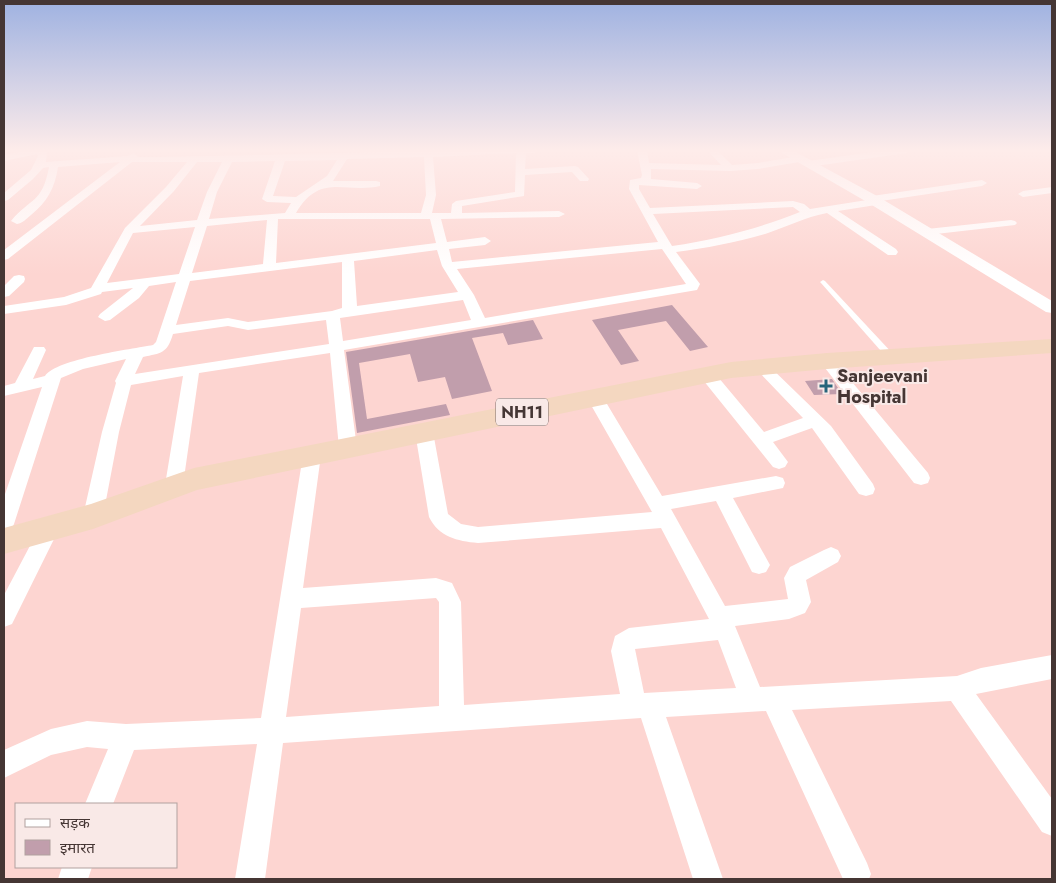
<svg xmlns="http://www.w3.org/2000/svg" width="1056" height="883" viewBox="0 0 1056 883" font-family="Jost,'Noto Sans Devanagari',sans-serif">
	<rect width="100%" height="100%" fill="#fdd5d1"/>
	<path fill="#c19eac" d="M672 305 708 347 690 351 666 321 618 330 639 361 621 365 592 320Z
		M533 320 543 339 508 345 503 333 472 338 492 391 452 399 445 377 418 382 410 354 359 363 367 419 446 404 450 415 357 433 346 352Z
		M832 379 842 394 814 395 805 381Z"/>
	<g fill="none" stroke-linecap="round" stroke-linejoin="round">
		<path fill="#fff" fill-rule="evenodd" d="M823 280 825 281 894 355 895 357 894 359H888L821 283 820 282Z"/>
		<path fill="#fff" fill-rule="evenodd" d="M28 150H47L46 162 128 156 134 153 138 157H160C286 155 412 150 539 150L534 153H526L525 169 575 166 578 167 589 179 588 181H580L572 172 525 175 524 196 462 206V213L559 211 565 214 559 217 441 219 447 242 485 237 491 241 485 245 449 249 452 262 658 242 629 189 630 180 641 178 642 175 637 150H647L649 163 721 165 707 150H717L732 165 758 163 799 156 804 159 799 162 758 169 730 171 651 169V179L697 183 702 186 697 189 639 185V189L650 208 793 201 804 204 810 209 867 200 868 197 872 196 982 180 987 183 982 186 881 201 880 204 876 205 838 211 896 249 898 252 896 255H888L827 213C806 217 788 226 768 233 738 242 707 248 676 252L700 284 697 290 344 350 357 448 354 453 348 455 342 453 339 448 330 353 199 373 183 485 181 490 174 492 167 490 165 485 183 376 131 385 119 432 103 516 100 522 93 524 86 522 83 516 102 432 116 383 115 381 126 359 83 369 61 378 14 524 11 530 4 532V497L42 387 4 396V386L15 383 34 347H44L46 350 33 379 45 376C56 359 132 349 153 345L156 342 176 282 149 286 139 298 110 320 105 321 98 317 100 314 133 288 102 292 101 294 66 305 4 314V306L64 297 91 288 125 228 166 187 187 162H132L8 259 4 260V250L120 162 58 167C55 188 47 202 31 215 26 219 23 223 17 224L11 221C31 197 42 204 49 167L43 168 33 179 8 200 4 201V193L31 170 38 156 37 154 4 161V155ZM516 153 515 192 456 201 452 204 451 213H432L436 195 433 157ZM424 157 426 195 421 213H296C320 172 345 194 380 186V182L376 181H333L347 159ZM337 160 327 176 296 197 273 196 285 161ZM275 161 262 199 267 202 291 203 285 213 209 219 217 192 232 162ZM197 162H222L207 192 197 220 140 226 174 191ZM793 207 800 212C757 229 718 239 672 246L653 214ZM278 219H430L436 243 276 263ZM267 220 263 264 192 273 207 226ZM195 227 179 274 107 283 133 233ZM662 249 686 284 485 318 474 295 457 269ZM437 250 442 266 458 292 357 306 354 261ZM342 262V308L332 311 248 322 228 318 176 325 190 281ZM463 300 471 320 343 341 340 318ZM326 320 329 344 135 374 143 357C161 353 167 354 173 334L228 326 248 330Z
			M887 150H912L907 153 808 167 803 164 808 161Z
			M1052 187V193L1023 197 1018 194 1023 191Z
			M1011 220 1015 221 1017 223 1015 225 927 235 921 232 927 229Z
			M19 275 24 276 25 279 24 282 9 296 4 297V286L14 276Z
			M827 356 832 358 928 473 930 478 928 483 921 485 914 483 822 364 819 361 822 358Z
			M761 361 766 363 831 426 873 484 875 489 873 494 866 496 859 494 812 428 773 442 788 462 785 467 779 469 773 467 699 375 701 371H713L764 432 803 418 756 369 753 366 756 363Z
			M595 392 601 394 662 496 776 476 783 478 785 483 783 488 733 498 770 565 766 572 759 574 752 572 716 501 671 509 725 606 788 599 784 578 790 567 824 550 831 547 838 550 841 556 838 562 806 580 811 602 805 613 789 619 735 626 760 687 957 676 981 668 1052 655V679L976 694 1052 799V836L1042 832 951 701 792 710 867 863 871 874 869 879H843L766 711 666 717 723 879H693L641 718 283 743 265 879H235L257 744 134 750 113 804H85L108 749 87 747 51 755 4 778V750L51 729 87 721 126 724 261 718 303 455 306 450 312 448 318 450 321 455 303 588 436 578 452 583 461 602 464 705 620 694 611 651 615 636 629 628 709 619 661 528 478 543C457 541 439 537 429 517L415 432 418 428 424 426 430 428 433 432 448 514 461 524 478 527 652 512 587 398 589 394ZM436 598 439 602V706L286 717 301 608ZM718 640 736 688 644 693 635 649Z
			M49 521 56 523 59 529 12 624 4 627V595L42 523Z
			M62 867H92L88 879H58Z"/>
		<path fill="#fff" fill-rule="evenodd" d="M777 150H792L877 196 1052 301V313L1046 312 867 202Z"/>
		<path fill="#f4d7c0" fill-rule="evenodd" d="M1052 339V353L827 369 731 378 197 490 93 529 4 554V528L91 504 194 468 731 362 827 353Z"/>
	</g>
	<linearGradient id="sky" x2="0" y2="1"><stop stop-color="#9fb2e1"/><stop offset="0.55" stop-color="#feecea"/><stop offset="1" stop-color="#feecea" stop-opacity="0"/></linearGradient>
	<rect width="1056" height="274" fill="url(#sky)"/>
	<path fill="#26657b" stroke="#f9e9e7" stroke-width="2" d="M823.5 378.5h5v5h5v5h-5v5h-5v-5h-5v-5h5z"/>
	<g text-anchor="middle" stroke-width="4" stroke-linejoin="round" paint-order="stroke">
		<rect fill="#f9e9e7" stroke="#7b6c6a" stroke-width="1" x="496" y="398.5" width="52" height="27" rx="4"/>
		<g font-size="16" font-weight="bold" fill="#453634">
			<text x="522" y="418">NH11</text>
		</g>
		<g font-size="18" font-weight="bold" fill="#453634" stroke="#f9e9e7" text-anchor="start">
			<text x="837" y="382">Sanjeevani<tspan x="837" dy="21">Hospital</tspan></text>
		</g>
	</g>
	<rect width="1056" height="883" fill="none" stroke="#453634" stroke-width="10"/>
	<rect x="15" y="803" width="162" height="65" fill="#f9e9e7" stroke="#b1a19f"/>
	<rect x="25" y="819" width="25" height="8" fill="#ffffff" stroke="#b1a19f"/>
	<text x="60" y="828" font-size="15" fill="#453634">सड़क</text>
	<rect x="25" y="840" width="25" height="15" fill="#c19eac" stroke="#b1a19f"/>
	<text x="60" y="853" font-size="15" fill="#453634">इमारत</text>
</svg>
